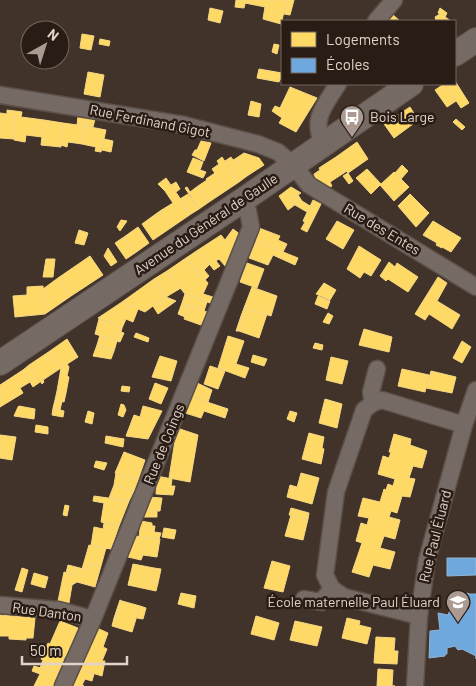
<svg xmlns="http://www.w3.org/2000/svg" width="476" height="686" viewBox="0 0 476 686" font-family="Barlow,sans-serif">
	<rect width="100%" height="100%" fill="#41332a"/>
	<path fill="#ffd966" stroke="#f6d783" d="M236 0H246L244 8 235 7Z
		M246 0H287L281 24 263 19 265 7 245 3Z
		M287 0H294L290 15 284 14Z
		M210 8 223 11 220 23 208 20Z
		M440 8 447 13 445 17 438 13Z
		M392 14 400 21H387L386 20Z
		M440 14 445 17 451 21H435L436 20 435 17Z
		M82 34 94 36 91 50 80 48Z
		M100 39 110 41 109 46 99 44Z
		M274 44 279 45 277 54 272 52Z
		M259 69 282 73V80L280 79 279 82 257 78Z
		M88 72 104 75 100 97 84 94Z
		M455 81 469 103 461 108 445 84H455Z
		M444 84H445L456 101 447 107 435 90Z
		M290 87 317 98 296 132 279 123 282 118 272 111 275 106 280 108Z
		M251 101 261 104 259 117 248 115Z
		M410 107 415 115 410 119 413 124 394 138 384 124Z
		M7 110 15 111 14 139 0 138V113L7 114Z
		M15 111 22 112 21 117 44 120 42 137 26 135 25 142 14 140Z
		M78 116 86 117 85 126 77 125Z
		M86 117 95 119 93 127 85 126Z
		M456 119 465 127 462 130 453 122Z
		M44 120 63 123 61 147 41 145Z
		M63 123 85 126 82 144 68 142 67 147 61 145Z
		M85 126 106 130 101 152 95 151 96 147 82 144Z
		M104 139 113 141 111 152 102 150Z
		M201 141 211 143 204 161 192 155 195 150H197Z
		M357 142 368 159 348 173 336 157Z
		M244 153 259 158 264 165 247 176 235 159Z
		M222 157 239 182 227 190 212 169 219 164 217 161Z
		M231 157 233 160 235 159 247 176 239 182 225 161Z
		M336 157 347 171 330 182 332 186 328 188 316 181 314 174 320 170 319 168Z
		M193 158 203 162 200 170 206 172 203 178 187 172Z
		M402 165 408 171 401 179 395 173Z
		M367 169 381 184 371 194 356 178Z
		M394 172 409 187 394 201 380 185Z
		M215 173 227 190 218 196 206 179Z
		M348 173 353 181 349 184 343 176Z
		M166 178 191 214 172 227 160 211 173 203 165 191 158 184Z
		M207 180 218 196 209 202 198 186Z
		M176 182 180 189 176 192 171 185Z
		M198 186 209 202 199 209 185 188 187 187 190 192Z
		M291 187 301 193 292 199 296 204 288 210 279 196Z
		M188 194 199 209 191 214 180 199Z
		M410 194 429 213 416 227 398 206Z
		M298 195 302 201 310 206 307 212 295 205 292 199Z
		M313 200 321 204 307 232 301 229 305 222 303 221Z
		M160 211 172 227 153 240 142 224Z
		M121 220 127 221 120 231 117 227Z
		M337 221 354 230 343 249 326 239Z
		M433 221 461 238 451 252 442 247V248L436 245 437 243 423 235Z
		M138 227 149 243 135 253 124 237Z
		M259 228 280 236 278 240 287 244 283 252 254 240Z
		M233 229 241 235 226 267 219 259 216 261 220 266 214 270 198 250 221 235 225 240Z
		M79 230 88 233 84 245 75 243Z
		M124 237 135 253 126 259 115 243Z
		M256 241 298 258 295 265 273 255 268 265 249 258Z
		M359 246 381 260 371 276 364 272 360 278 347 269Z
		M108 248 117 262 111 266 104 256Z
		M198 250 210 264 204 270 209 276 205 280 186 258Z
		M90 256 103 275 71 296 58 278Z
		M186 258 208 283 203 294 213 297 210 303 185 294 167 271Z
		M46 259H55L53 277H43Z
		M389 262 395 267 397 263 418 277 408 292 388 279 386 281 380 276Z
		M247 263 264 269 257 288 240 282Z
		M167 271 181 288 166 297 154 279Z
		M438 277 447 283 437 301 460 315 452 329 429 314 425 320 415 314Z
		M58 278 71 296 45 314 43 289Z
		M154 279 166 297 153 306 145 312 122 302Z
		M324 283 336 290 330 300 316 294Z
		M43 286 45 314 15 317 13 296 27 295V287Z
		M252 287 277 296 271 316 244 308Z
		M185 294 207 302 204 311 182 303Z
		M318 296 330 301 327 309 315 304Z
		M166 297 176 301 158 314 153 306Z
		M122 302 138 309 133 322 126 319 122 328 98 318Z
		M182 303 189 305 185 317 178 314Z
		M189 305 207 312 201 325 184 319Z
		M244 308 267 314 259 338 239 331 244 317 241 316Z
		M328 313 333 316 329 324 323 322Z
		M241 316 244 317 239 331H236Z
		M99 319 122 328 121 332 118 331 114 340 95 334Z
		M364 329 392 337 389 352 359 345Z
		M118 331 124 333 120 342 114 340Z
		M136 333 149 338 148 342 134 337Z
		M100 335 117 341 114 351 97 345Z
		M228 336 244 341 236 364 249 368 245 378 218 368Z
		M67 339 78 357 61 368 50 351Z
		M462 341 471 347 462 363 453 358Z
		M315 343 323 345 322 350 313 348Z
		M97 345 114 351 111 359 93 356Z
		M50 351 61 368 43 380 44 382 42 384 29 365Z
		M253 355 267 359 264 366 251 362Z
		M160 356 177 361 171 381 152 377Z
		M331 357 348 361 342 384 326 380Z
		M67 364 69 367 67 376 69 377 66 393 57 391 61 368Z
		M29 365 40 382 33 387 23 370Z
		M210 366 225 371 218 389 204 384Z
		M402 369 429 375 425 392 398 386Z
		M23 370 30 382 20 388 23 393 0 407V385Z
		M431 371 456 377 452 393 426 388Z
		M195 382 212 390 208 402 189 396Z
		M155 383 168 388 161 404 149 399Z
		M122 386 130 387 129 392 121 391Z
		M57 391 66 393 64 402 55 400Z
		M189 396 228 409 225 418 204 411 201 418 182 412Z
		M325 399 342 404 337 428 319 423Z
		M55 400 62 401 60 410 53 408Z
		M121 404 124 405 126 410 123 417 118 415Z
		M19 406 35 409 34 419 14 416 18 407Z
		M143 406 162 411 148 439 126 436 134 415 140 417Z
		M53 408 64 411 63 417 52 415Z
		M88 411 94 413 92 424 85 422Z
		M290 411 297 413 294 422 287 419Z
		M36 425 48 427V434L35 432Z
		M177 428 198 435 190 482 169 478Z
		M309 433 324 437 322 448 324 449 321 464 302 459Z
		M394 434 411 439 410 445 427 451 422 468 413 466 409 478 415 479 410 497 402 496 397 513 391 511 389 517 400 520 395 539 384 536 380 548 395 552 390 569 373 565 369 577 352 572 362 543 356 541 361 523 367 525 369 518 358 516 363 498 380 502 384 489 386 490 388 484 393 486 395 479 378 474 383 456 389 458 391 452H389Z
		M0 435 16 437 12 460 0 458Z
		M106 436 124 439 123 447 105 443Z
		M124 452 145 460 138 480 115 473Z
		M96 461 107 463 104 470 94 467Z
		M116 473 138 480 134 491 114 485Z
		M301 473 319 478 312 504 294 499Z
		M157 476 172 479 171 486H175L173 495 156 494Z
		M114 485 134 491 129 501 109 498Z
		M290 485 297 487 294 499 287 497Z
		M94 496 129 501 119 526 101 522 104 503 93 501Z
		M147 497 162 498 160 511H143Z
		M65 505 69 506 67 516 63 515Z
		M291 508 309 513 308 519 289 515Z
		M143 511H157V517H143Z
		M291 515 308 519 303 540 285 536Z
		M141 521 152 523V526H155L154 532 161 533 159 539 139 537Z
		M104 523 119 526 111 549 91 546 94 527 103 529Z
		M164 528 176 530 174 539 162 537Z
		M135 536 160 539 157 557 143 555 141 560 128 557Z
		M89 545 106 548 101 566 90 563 87 570 82 569Z
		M272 561 290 566 283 592 264 588Z
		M90 563 101 566 95 587 77 582 72 585 69 603 58 601 64 572 74 575 76 567 87 570Z
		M133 564 154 568 151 582 158 583 156 591 128 585Z
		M68 565 76 567 74 575 66 573Z
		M22 568 28 570 22 592 15 590Z
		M154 568 161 569 158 583 151 582Z
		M34 573 48 577 45 588 31 584Z
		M181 593 196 596 194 608 178 604Z
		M120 600 122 601 116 619 114 618Z
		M122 601 140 606 132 632 112 626 114 618 116 619Z
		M140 606 146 608 143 619 137 618Z
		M0 615 35 618 33 638H26V640L9 639V636H0Z
		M256 616 279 623 274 640 251 634Z
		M347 618 360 621 359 625 371 628 367 644 342 638Z
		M60 621 78 628 66 657 65 656 59 673 40 668 43 660 41 659 48 643 50 644Z
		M295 621 322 627 317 646 290 640Z
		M97 628 108 633 103 647 107 649 102 661H105L102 676 79 669Z
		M376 637 395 638 394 651H398L397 664 374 663Z
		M34 666 61 674 56 686H34L40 674 32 671Z
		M79 669 94 674 92 681 85 679 82 685 84 686H68L70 681 74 683Z
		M378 669 393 670 392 686H395H377Z"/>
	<path fill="#6fa8dc" stroke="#92b5d6" d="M447 558H476V575L447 576Z
		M468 593 469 594H476V659V656L462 649 458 650 455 646 447 648V654H445V656L429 658 430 631 440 630 438 613 448 615 450 610 463 599V595Z"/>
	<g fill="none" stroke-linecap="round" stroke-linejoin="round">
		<g stroke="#5b4f47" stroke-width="19">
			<path id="minor" d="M376 21 394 0
				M0 95 184 125 258 144 278 152 293 165 309 185 476 287
				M323 143C311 119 325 105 338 84
				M373 403 371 392 377 369
				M304 599 321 602 332 589
				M0 605 58 610 93 619
				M419 616 344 597 332 589 325 575 336 492 364 410 373 403 382 400 464 425
				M63 686 93 619 251 227 248 211 243 200
				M415 686 419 616 427 560 464 425 476 390"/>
		</g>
		<g stroke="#5b4f47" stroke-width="26">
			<path id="secondary" d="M455 54 476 40
				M0 363 243 200 411 84"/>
		</g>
		<use href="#minor" stroke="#766a64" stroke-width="16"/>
		<use href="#secondary" stroke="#766a64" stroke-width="24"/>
	</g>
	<defs>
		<g id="bus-pin" transform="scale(1.25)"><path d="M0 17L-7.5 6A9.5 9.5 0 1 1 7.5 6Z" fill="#aa9a91" stroke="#281c15"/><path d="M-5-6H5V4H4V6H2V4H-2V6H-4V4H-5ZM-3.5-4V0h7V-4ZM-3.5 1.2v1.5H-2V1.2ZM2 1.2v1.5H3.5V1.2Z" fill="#fff"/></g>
		<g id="school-pin" transform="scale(1.25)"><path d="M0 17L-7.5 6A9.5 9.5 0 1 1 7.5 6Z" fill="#aa9a91" stroke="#281c15"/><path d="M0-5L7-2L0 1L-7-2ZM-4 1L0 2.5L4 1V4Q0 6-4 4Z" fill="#fff"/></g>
	</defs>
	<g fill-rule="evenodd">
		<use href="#bus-pin" x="352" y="117"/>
		<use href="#school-pin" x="458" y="602"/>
	</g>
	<g text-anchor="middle" stroke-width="5" stroke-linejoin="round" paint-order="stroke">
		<g font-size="14" fill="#e2d2c8" stroke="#281c15" text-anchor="start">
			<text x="370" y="122">Bois Large</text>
			<text x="440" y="607" text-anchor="end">École maternelle Paul Éluard</text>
		</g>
		<g font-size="14" fill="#e2d2c8" stroke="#281c15">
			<text transform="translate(150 121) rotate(11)" y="5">Rue Ferdinand Gigot</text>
			<text transform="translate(206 224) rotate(-34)" y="5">Avenue du Général de Gaulle</text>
			<text transform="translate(382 229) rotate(31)" y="5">Rue des Entes</text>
			<text transform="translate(164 444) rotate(-68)" y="5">Rue de Coings</text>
			<text transform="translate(435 536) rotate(-76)" y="5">Rue Paul Éluard</text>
			<text transform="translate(47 612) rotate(8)" y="5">Rue Danton</text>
		</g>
	</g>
	<rect x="281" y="20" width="175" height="65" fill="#281c15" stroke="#72655d"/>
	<rect x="291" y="32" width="25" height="15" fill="#ffd966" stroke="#72655d"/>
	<text x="326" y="45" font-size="15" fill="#e2d2c8">Logements</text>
	<rect x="291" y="58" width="25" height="15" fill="#6fa8dc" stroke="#72655d"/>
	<text x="326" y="70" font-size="15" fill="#e2d2c8">Écoles</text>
	<g transform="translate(45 45) rotate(39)"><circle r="24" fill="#281c15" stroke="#72655d"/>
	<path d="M0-4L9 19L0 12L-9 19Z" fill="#aa9a91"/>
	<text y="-8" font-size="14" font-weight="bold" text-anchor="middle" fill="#e2d2c8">N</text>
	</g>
	<path d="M22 656v8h105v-8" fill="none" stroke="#e2d2c8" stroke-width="2.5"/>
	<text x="30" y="656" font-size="15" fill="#e2d2c8" stroke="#281c15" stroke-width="4" paint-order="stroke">50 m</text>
</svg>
